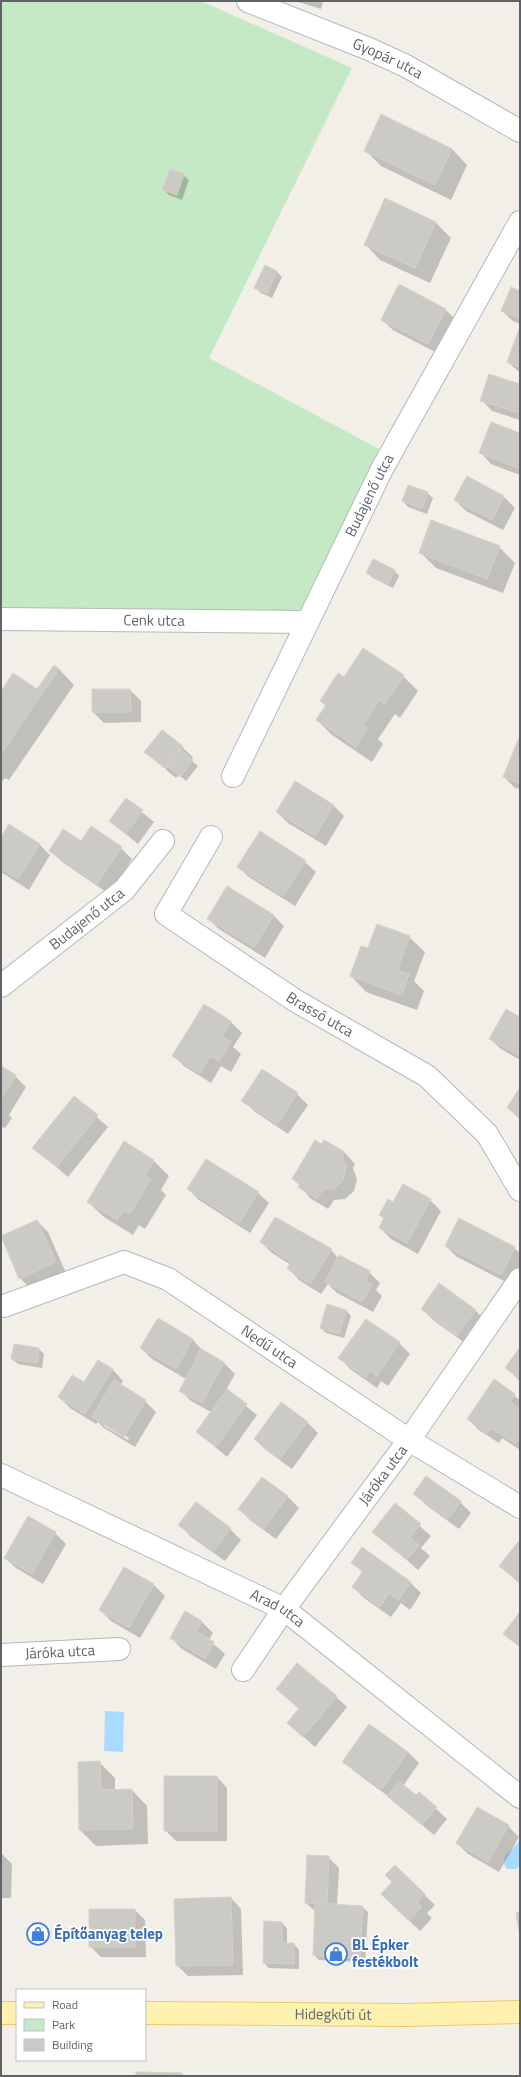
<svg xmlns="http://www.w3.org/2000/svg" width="521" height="2077" viewBox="0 0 521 2077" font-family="'Titillium Web',sans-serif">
	<rect width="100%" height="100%" fill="#f1efe8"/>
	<path fill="#c5e8c5" d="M1 1H201L352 68 209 358 379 449 301 612 1 611Z"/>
	<path fill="#aadaff" d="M105 1711 124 1712 123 1752 104 1751Z
		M520 1841V1865L516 1869H507L504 1864 505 1856Z"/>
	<path fill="#0003" fill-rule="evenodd" d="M295 1H323L321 9Z
		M382 115 452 149 467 165 451 200 381 166 365 150Z
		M183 175 189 180 182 200 169 195 164 190Z
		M436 223 451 238 430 283 380 260 365 244Z
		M276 271 282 277 272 298 261 293 255 288Z
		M520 292V324L513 321 502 311Z
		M445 309 456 320 439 354 393 330 382 320Z
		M520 331V373L508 362Z
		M520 385V420L492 411 482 400Z
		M520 434V475L491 464 481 453Z
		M467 477 504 497 515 508 503 530 466 511 455 500Z
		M427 493 433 498 427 514 408 507 403 501Z
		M499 547 515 563 503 593 436 568 420 552Z
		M394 570 399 576 393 588 373 578 367 573Z
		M59 669 74 685 9 780 5 778 1 783V693L37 691Z
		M403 676 418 691 400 718 395 714 378 739 383 744 372 762 332 735 317 720 326 706 321 701 344 679Z
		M93 690H130L141 701V722L104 723 93 712Z
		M520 738V789L515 788 504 777Z
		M182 747 193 757 191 760 198 766 186 781 179 775 176 778 165 769 168 766 167 764 164 768 146 752Z
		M126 799 154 822 138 844 110 821Z
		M333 805 344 816 326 846 288 823 277 812Z
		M91 827 121 848 132 859 109 894 61 861 50 850 81 842Z
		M1 839 40 845 50 855 29 890 1 872Z
		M305 862 316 872 295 906 249 877 238 867Z
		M273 915 284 926 265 958 219 929 208 919Z
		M409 937 425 952 414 981 424 991 417 1010 366 992 351 976Z
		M204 1005 231 1022 242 1033 233 1047 241 1054 231 1072 221 1066 211 1083 184 1066 174 1056Z
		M520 1018V1060L501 1049 490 1039Z
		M1 1067 15 1076 26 1087 9 1115 12 1118 5 1128 1 1127Z
		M520 1089V1119L508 1108Z
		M297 1094 308 1105 288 1134 254 1111 243 1100Z
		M74 1097 108 1127 68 1177 34 1148Z
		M325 1141 345 1153 355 1164 353 1168 357 1179 354 1191 345 1199 334 1200 328 1209 310 1198 294 1179Z
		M125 1143 154 1161 169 1176 161 1190 166 1195 145 1229 139 1225 133 1235 104 1217 88 1202Z
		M188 1189 258 1193 269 1203 250 1233 199 1200Z
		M430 1200 441 1211 418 1254 391 1239 380 1228 385 1219 380 1214 394 1203Z
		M37 1221 48 1232 66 1273 31 1289 20 1278Z
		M261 1242 331 1250 338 1258 369 1272 380 1283 376 1290 382 1296 373 1312 337 1293 328 1284 321 1294 299 1280 289 1269 291 1265 272 1253Z
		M446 1246 514 1248 520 1253V1269L512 1285 457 1257Z
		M422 1309 476 1311 486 1321 469 1346 433 1320Z
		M346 1310 351 1316 344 1338 326 1333 321 1328Z
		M366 1320 399 1343 410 1354 388 1386 381 1381 377 1388 350 1369 340 1358Z
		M193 1340 203 1351 224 1363 235 1374 226 1390 257 1415 227 1457 197 1432 211 1412 191 1401 180 1390 186 1379 152 1359 141 1348Z
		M15 1345 39 1349 44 1354 42 1368 18 1364 12 1359Z
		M520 1349V1381L506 1368Z
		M98 1361 113 1370 123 1381 120 1386 145 1401 156 1412 135 1447 104 1428 98 1422 96 1424 70 1408 59 1397 84 1384ZM104 1423 129 1438 128 1440 104 1426Z
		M494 1381 520 1400V1450L502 1438 499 1443 479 1430 468 1419Z
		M307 1422 318 1433 292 1469 266 1450 255 1439Z
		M262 1478 288 1497 299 1508 276 1539 250 1520 239 1509Z
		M415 1494 460 1502 471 1513 459 1529 426 1505Z
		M196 1503 230 1529 241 1540 225 1561 190 1536 180 1525Z
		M396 1505 431 1536 421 1548 430 1556 418 1570 374 1531Z
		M55 1533 66 1544 43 1584 16 1568 5 1558Z
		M520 1545V1584L500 1566Z
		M353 1563 411 1583 421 1593 410 1610 401 1603 391 1617 364 1598 353 1587 363 1573Z
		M125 1568 154 1585 165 1596 140 1638 111 1621 100 1610Z
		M185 1612 202 1622 213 1633 209 1640 225 1654 216 1669 182 1649 171 1638Z
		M277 1689 336 1697 347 1707 315 1747 288 1723 299 1709Z
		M408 1752 419 1763 403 1786 416 1797 419 1793 447 1819 434 1835 388 1796 355 1772 344 1761Z
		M79 1763H100L115 1778V1790H132L147 1806 148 1844 96 1846 80 1830Z
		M217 1777 227 1788V1841H176L165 1830Z
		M508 1826 519 1837 499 1872 468 1854 457 1843Z
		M1 1853 12 1864 11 1898H1Z
		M328 1857 339 1868 337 1905 362 1907 368 1912 365 1962 319 1960 314 1955 316 1912 306 1903Z
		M395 1866 435 1905 427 1913 432 1918 420 1931 393 1905Z
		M231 1898 241 1909 243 1975 188 1976 177 1965Z
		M135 1910 145 1920 146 1957H101L90 1946Z
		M265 1922 282 1923 287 1928V1944H294L299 1950V1969L269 1968 264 1963Z"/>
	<path fill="#cccac5" stroke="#d6d1c6" d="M381 114 452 149 435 185 364 151Z
		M170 169 184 174 177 195 162 190Z
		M385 198 436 222 415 268 364 245Z
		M265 265 277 271 267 293 254 288Z
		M399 284 446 309 428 344 381 320Z
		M511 287 520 291V319L501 311Z
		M519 329 520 330V367L507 362Z
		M489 374 520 384V413L480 401Z
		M491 422 520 433V469L479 453Z
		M467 476 504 496 492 520 454 500Z
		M408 485 428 492 422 509 402 501Z
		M431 520 500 546 487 579 419 553Z
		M373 559 395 570 388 584 366 573Z
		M363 648 404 675 385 704 379 700 363 725 368 728 356 747 316 720 326 705 320 701 338 673 344 677Z
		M54 665 59 669 1 754V691L13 673 37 689Z
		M92 689H130L131 712H92Z
		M162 730 183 746 165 768 144 752Z
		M520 735V784L503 777Z
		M180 749 193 760 180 777 167 766Z
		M295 781 334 805 315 836 276 812Z
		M126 798 143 810 126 834 109 821Z
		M9 824 40 844 18 879 1 869V837Z
		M91 826 122 847 97 884 49 851 63 829 81 841Z
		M260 831 306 861 283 896 237 867Z
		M227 886 274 915 254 947 207 919Z
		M377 924 410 936 397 970 409 974 402 995 350 976 361 946 368 948Z
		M204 1004 231 1021 222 1037 231 1042 219 1061 210 1056 200 1073 172 1056Z
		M506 1009 520 1017V1056L489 1039Z
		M1 1066 16 1075 1 1099Z
		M262 1069 298 1093 277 1124 241 1101Z
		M520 1087V1116L507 1108Z
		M74 1096 98 1115 57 1167 32 1148Z
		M315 1140 321 1144 324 1140 345 1152 342 1157 346 1167 343 1180 334 1189H323L317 1199 298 1187 300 1184 292 1179Z
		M124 1141 154 1160 145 1175 151 1179 130 1214 123 1211 117 1220 87 1202Z
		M206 1159 259 1192 239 1223 187 1189Z
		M403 1184 431 1199 407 1243 379 1228 384 1218 379 1215 388 1199 393 1202Z
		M275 1217 332 1249 310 1284 287 1269 291 1262 260 1242Z
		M459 1218 515 1247 501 1275 445 1246Z
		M37 1220 56 1262 19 1279 1 1236Z
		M339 1255 370 1271 365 1281 372 1284 362 1302 325 1282Z
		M439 1283 476 1310 457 1336 421 1309Z
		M327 1304 346 1310 339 1334 320 1328Z
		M158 1318 193 1339 176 1369 140 1348Z
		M366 1319 400 1342 377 1376 370 1371 366 1378 338 1358Z
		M14 1344 39 1348 37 1363 11 1359Z
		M520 1347V1378L505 1368Z
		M201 1349 224 1362 202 1403 179 1391Z
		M98 1360 113 1369 85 1414 58 1397 72 1375 84 1382Z
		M494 1379 515 1394 510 1402 520 1409V1438L516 1444 491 1428 487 1433 467 1419Z
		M114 1380 146 1400 124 1437 92 1417Z
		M227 1389 247 1404 216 1447 196 1432Z
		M281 1402 308 1422 280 1459 254 1439Z
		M426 1476 461 1501 448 1519 413 1494Z
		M262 1477 288 1496 264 1529 238 1509Z
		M196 1502 231 1528 214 1551 178 1525Z
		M395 1503 421 1524 410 1537 419 1545 407 1560 372 1532Z
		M28 1516 56 1532 32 1574 4 1558Z
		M518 1542 520 1543V1582L499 1566Z
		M362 1547 411 1582 399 1600 389 1593 380 1607 352 1587 363 1571 351 1563Z
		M124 1567 154 1584 129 1628 99 1610Z
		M185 1611 202 1621 196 1631 214 1642 205 1659 170 1638Z
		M520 1612V1647L503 1634Z
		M297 1663 337 1696 303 1737 287 1723 299 1708 276 1689Z
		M369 1724 408 1752 382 1789 342 1762Z
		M100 1761 101 1790 132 1789 133 1829 79 1830 78 1762Z
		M164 1776H217V1831H164Z
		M399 1781 416 1795 419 1792 437 1807 422 1825 387 1796Z
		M477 1807 509 1825 488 1862 456 1843Z
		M307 1855 329 1856 327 1904 305 1903Z
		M395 1865 425 1894 417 1902 422 1907 409 1921 381 1894 392 1882 385 1875Z
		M231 1897 233 1965 176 1966 174 1899Z
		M315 1903 363 1906 360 1958 313 1955Z
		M89 1909H135V1947H89Z
		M520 1912V1932H519L516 1913Z
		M264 1921 282 1922V1943H294V1964L263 1963Z
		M136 2072 182 2073V2076H136Z"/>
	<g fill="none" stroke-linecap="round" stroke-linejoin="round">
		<g stroke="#b5b8bc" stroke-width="24">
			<g id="minor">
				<path id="s1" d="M248 1 369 49 406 66 520 131"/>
				<path id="s2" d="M1 619 307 622"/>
				<path id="s3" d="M233 776 382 469 520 222"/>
				<path id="s4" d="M211 837 166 914 296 1001 427 1076 487 1134 520 1190"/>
				<path id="s5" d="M1 986 124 890 163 841"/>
				<path id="s6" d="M4 1306 124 1262 168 1279 409 1440 520 1507"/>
				<path id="s7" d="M1 1475 284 1609 520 1797"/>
				<path id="s8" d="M1 1655 119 1649"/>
				<path id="s9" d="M243 1670 284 1609 409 1440 520 1279"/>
			</g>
		</g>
		<g stroke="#f2c960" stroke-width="24">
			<g id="major">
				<path d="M1 2013H17"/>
				<path id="s10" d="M145 2013 405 2015 520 2012"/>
			</g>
		</g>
		<use href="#minor" stroke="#fff" stroke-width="22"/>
		<use href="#major" stroke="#fff2af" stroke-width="22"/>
	</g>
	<defs>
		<g id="shop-ring" transform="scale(1.15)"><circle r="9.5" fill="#fff" stroke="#3f7fe0" stroke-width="1.5"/><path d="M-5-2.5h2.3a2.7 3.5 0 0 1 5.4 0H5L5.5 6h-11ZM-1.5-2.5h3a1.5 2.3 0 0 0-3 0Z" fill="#3f7fe0"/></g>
	</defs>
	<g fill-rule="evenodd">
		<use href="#shop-ring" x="38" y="1934"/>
		<use href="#shop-ring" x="336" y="1954"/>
	</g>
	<g text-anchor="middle" stroke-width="3.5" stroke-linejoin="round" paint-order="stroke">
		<g font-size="15" fill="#5f6368" stroke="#fff">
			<text dy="5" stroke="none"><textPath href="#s1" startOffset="151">Gyopár utca</textPath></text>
			<text dy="5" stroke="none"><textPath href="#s3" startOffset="312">Budajenő utca</textPath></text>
			<text dy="5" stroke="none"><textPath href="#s2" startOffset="153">Cenk utca</textPath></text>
			<text dy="5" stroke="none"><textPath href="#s5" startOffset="109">Budajenő utca</textPath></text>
			<text dy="5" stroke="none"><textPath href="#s4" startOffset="273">Brassó utca</textPath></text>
			<text dy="5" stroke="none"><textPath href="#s6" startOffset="297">Nedű utca</textPath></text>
			<text dy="5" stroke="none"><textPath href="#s9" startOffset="240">Járóka utca</textPath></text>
			<text dy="5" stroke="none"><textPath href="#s7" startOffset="307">Arad utca</textPath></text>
			<text dy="5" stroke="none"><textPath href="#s8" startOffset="59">Járóka utca</textPath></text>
			<text dy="5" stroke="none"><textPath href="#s10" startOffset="188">Hidegkúti út</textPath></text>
		</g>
		<g font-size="15" font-weight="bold" fill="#366cbe" stroke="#fff" text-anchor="start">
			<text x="54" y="1939">Építőanyag telep</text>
			<text x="352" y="1950">BL Épker<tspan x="352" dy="17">festékbolt</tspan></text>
		</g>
	</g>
	<rect width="521" height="2077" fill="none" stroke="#5f6368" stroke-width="4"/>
	<rect x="16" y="1989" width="130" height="72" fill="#ffffff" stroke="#bfc1c3"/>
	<rect x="24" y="2002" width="20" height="6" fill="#fff2af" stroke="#bfc1c3"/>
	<text x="52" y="2009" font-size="12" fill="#5f6368">Road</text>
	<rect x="24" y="2019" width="20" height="12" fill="#c5e8c5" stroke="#bfc1c3"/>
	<text x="52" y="2029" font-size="12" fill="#5f6368">Park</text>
	<rect x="24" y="2039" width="20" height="12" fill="#cccac5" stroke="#bfc1c3"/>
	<text x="52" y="2049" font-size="12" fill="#5f6368">Building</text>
</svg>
